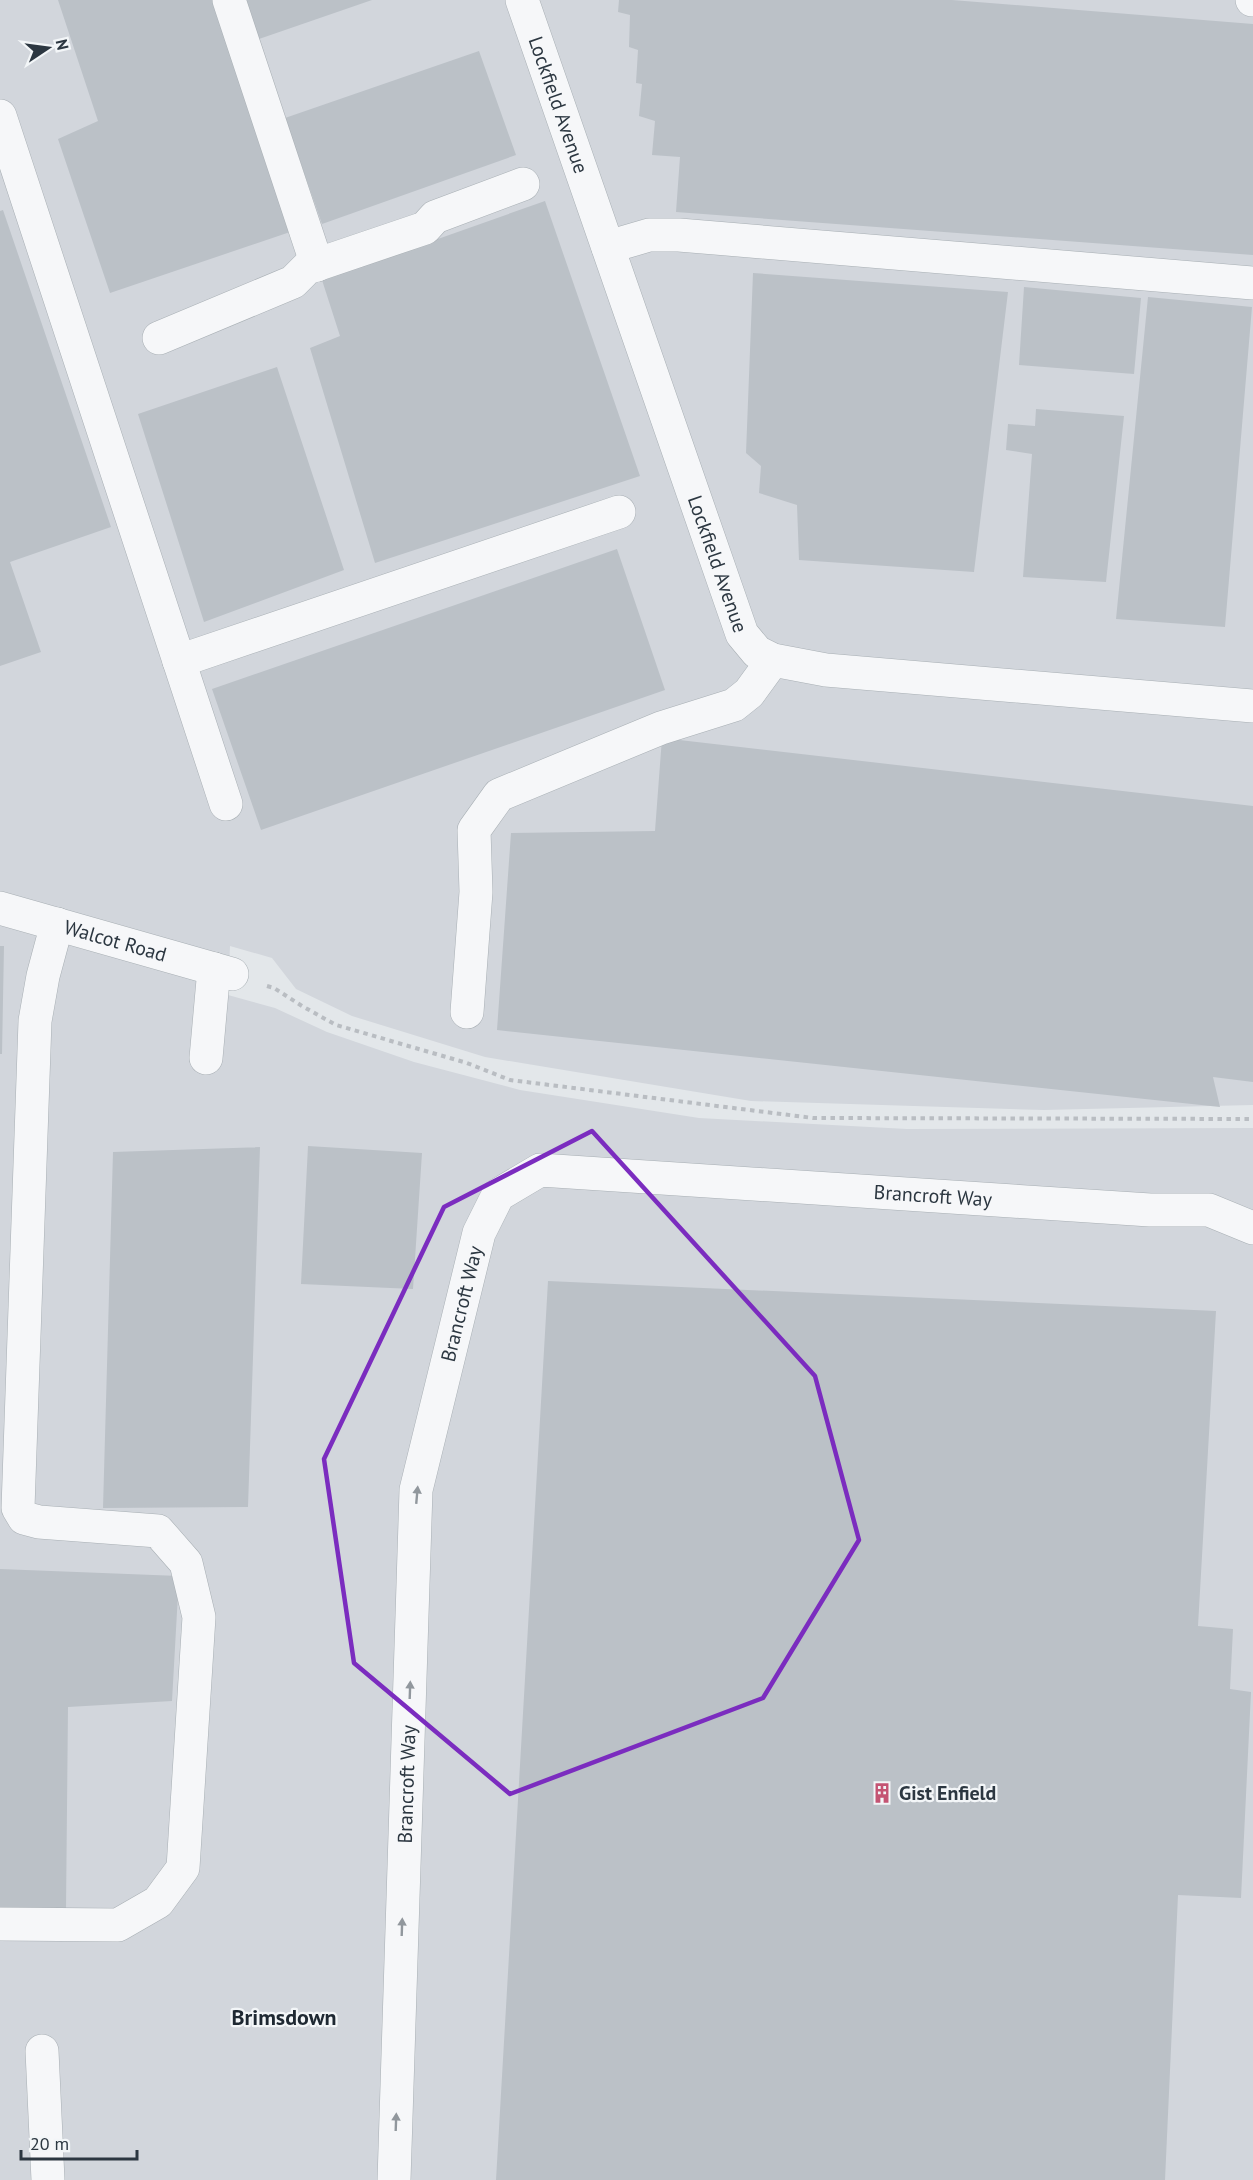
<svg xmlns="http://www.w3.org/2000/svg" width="1253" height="2180" viewBox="0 0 1253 2180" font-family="'PT Sans',sans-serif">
	<rect width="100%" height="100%" fill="#e3e7ea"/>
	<path fill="#d2d6dc" d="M0 0H1253V1105L1044 1110 751 1101 485 1057 352 1016 296 989 272 958 230 946 228 995 275 1008 327 1032 414 1062 520 1090 699 1118 907 1129 1253 1128V2180H0Z"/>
	<path fill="#bbc1c7" d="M58 0H213L293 231 110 293 58 139 98 121Z
		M246 0H372L259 39Z
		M619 0H952L1253 24V255L676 212 680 157 652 155 655 121 639 116 642 84 636 83 638 50 629 47 630 15 618 12Z
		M479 51 516 155 322 224 285 118Z
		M545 201 640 476 375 563 310 348 340 336 322 280Z
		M3 210 111 527 10 562 41 652 0 666V211Z
		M753 273 1008 292 974 572 799 560 797 505 759 493 761 466 746 453Z
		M1024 287 1141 298 1134 374 1019 365Z
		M1148 297 1252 307 1225 627 1116 619Z
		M277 367 344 570 204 622 138 414Z
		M1036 409 1124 416 1106 582 1023 577 1032 454 1006 450 1008 424 1035 426Z
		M617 549 665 690 261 830 212 689Z
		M662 738 1253 806V1082L1213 1077 1220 1107 497 1030 511 833 655 831Z
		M0 946H4L2 1054H0Z
		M308 1146 422 1153 413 1289 301 1284Z
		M260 1147 248 1507 103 1508 113 1152Z
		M548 1281 1216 1311 1198 1626 1233 1629 1230 1689 1251 1692 1241 1898 1178 1895 1165 2180H496Z
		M0 1569 179 1576 172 1701 68 1707 66 1909 0 1912Z"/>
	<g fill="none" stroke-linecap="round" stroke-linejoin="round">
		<g stroke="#a8afb4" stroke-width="34">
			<g id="minor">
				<path d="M229 0 317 265"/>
				<path id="s1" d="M522 0 742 634 757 652 773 660 826 670 1253 706"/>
				<path d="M1252 0H1253"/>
				<path d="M0 116 226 804"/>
				<path d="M608 247 649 235H679L1253 283"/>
				<path d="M159 338 293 282 307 268 425 228 435 217 523 184"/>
				<path d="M179 661 619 512"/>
				<path id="s2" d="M0 908 232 974"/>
				<path d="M467 1012 476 892 474 830 499 795 661 728 734 705 749 693 773 660"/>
				<path d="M206 1058 214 969"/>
				<path d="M0 1924 118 1925 158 1902 183 1868 199 1617 186 1563 158 1531 39 1522 24 1518 18 1508 35 1021 43 976 57 924"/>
				<path d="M42 2051 48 2180"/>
				<path id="s3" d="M394 2180 416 1490 479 1233 498 1195 540 1170 1150 1210H1209L1253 1228"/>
			</g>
		</g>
		<path stroke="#b9bdc2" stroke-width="4" stroke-dasharray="4.5 4.5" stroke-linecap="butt" d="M267 986 274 988 302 1006 336 1025 467 1063 510 1080 813 1118 1253 1119"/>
		<use href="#minor" stroke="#f6f7f9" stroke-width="33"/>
	</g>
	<defs><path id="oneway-solid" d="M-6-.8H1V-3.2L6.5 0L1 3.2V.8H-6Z" transform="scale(1.5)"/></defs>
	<g fill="#91979d">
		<use href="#oneway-solid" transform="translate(417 1495) rotate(-85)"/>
		<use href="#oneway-solid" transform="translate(410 1690) rotate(-88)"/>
		<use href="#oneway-solid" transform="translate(402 1927) rotate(-88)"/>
		<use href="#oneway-solid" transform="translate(396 2122) rotate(-88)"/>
	</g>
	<path fill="none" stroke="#7b2cbf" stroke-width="4.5" stroke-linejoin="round" d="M592 1131 815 1376 859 1540 763 1698 510 1794 354 1663 324 1459 444 1207Z"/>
	<defs>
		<g id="building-bare" transform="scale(1.62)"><path d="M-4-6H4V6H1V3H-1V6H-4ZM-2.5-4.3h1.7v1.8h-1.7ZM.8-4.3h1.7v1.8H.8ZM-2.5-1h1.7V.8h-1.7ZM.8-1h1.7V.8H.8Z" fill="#c45473" stroke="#f3f6f8" stroke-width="2.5" paint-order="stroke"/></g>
	</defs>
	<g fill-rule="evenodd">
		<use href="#building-bare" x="882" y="1793"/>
	</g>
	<g text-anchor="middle" stroke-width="4.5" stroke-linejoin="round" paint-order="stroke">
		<g font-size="20" fill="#2c3741" stroke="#f3f6f8">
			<text dy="7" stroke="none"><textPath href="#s1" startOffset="111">Lockfield Avenue</textPath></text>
			<text dy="7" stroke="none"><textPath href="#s1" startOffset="597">Lockfield Avenue</textPath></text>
			<text dy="7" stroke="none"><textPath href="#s2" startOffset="120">Walcot Road</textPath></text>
			<text dy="7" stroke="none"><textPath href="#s3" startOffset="1440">Brancroft Way</textPath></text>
			<text dy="7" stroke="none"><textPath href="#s3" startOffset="882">Brancroft Way</textPath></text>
			<text dy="7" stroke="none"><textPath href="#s3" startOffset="396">Brancroft Way</textPath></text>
		</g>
		<g font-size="20" font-weight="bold" fill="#2c3741" stroke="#f3f6f8" text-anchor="start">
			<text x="899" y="1800">Gist Enfield</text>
		</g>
		<g font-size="22" font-weight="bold" fill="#1e2832" stroke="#f3f6f8">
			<text x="284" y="2025">Brimsdown</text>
		</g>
	</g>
	<g transform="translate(48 48) rotate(77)" stroke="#f3f6f8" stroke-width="4.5" paint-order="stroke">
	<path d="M0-4.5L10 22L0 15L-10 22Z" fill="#2c3741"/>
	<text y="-9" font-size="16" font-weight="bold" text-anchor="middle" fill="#2c3741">N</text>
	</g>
	<path d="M21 2150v9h116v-9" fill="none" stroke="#2c3741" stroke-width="3"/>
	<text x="30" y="2150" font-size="18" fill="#2c3741" stroke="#f3f6f8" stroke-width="4.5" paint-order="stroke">20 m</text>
</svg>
